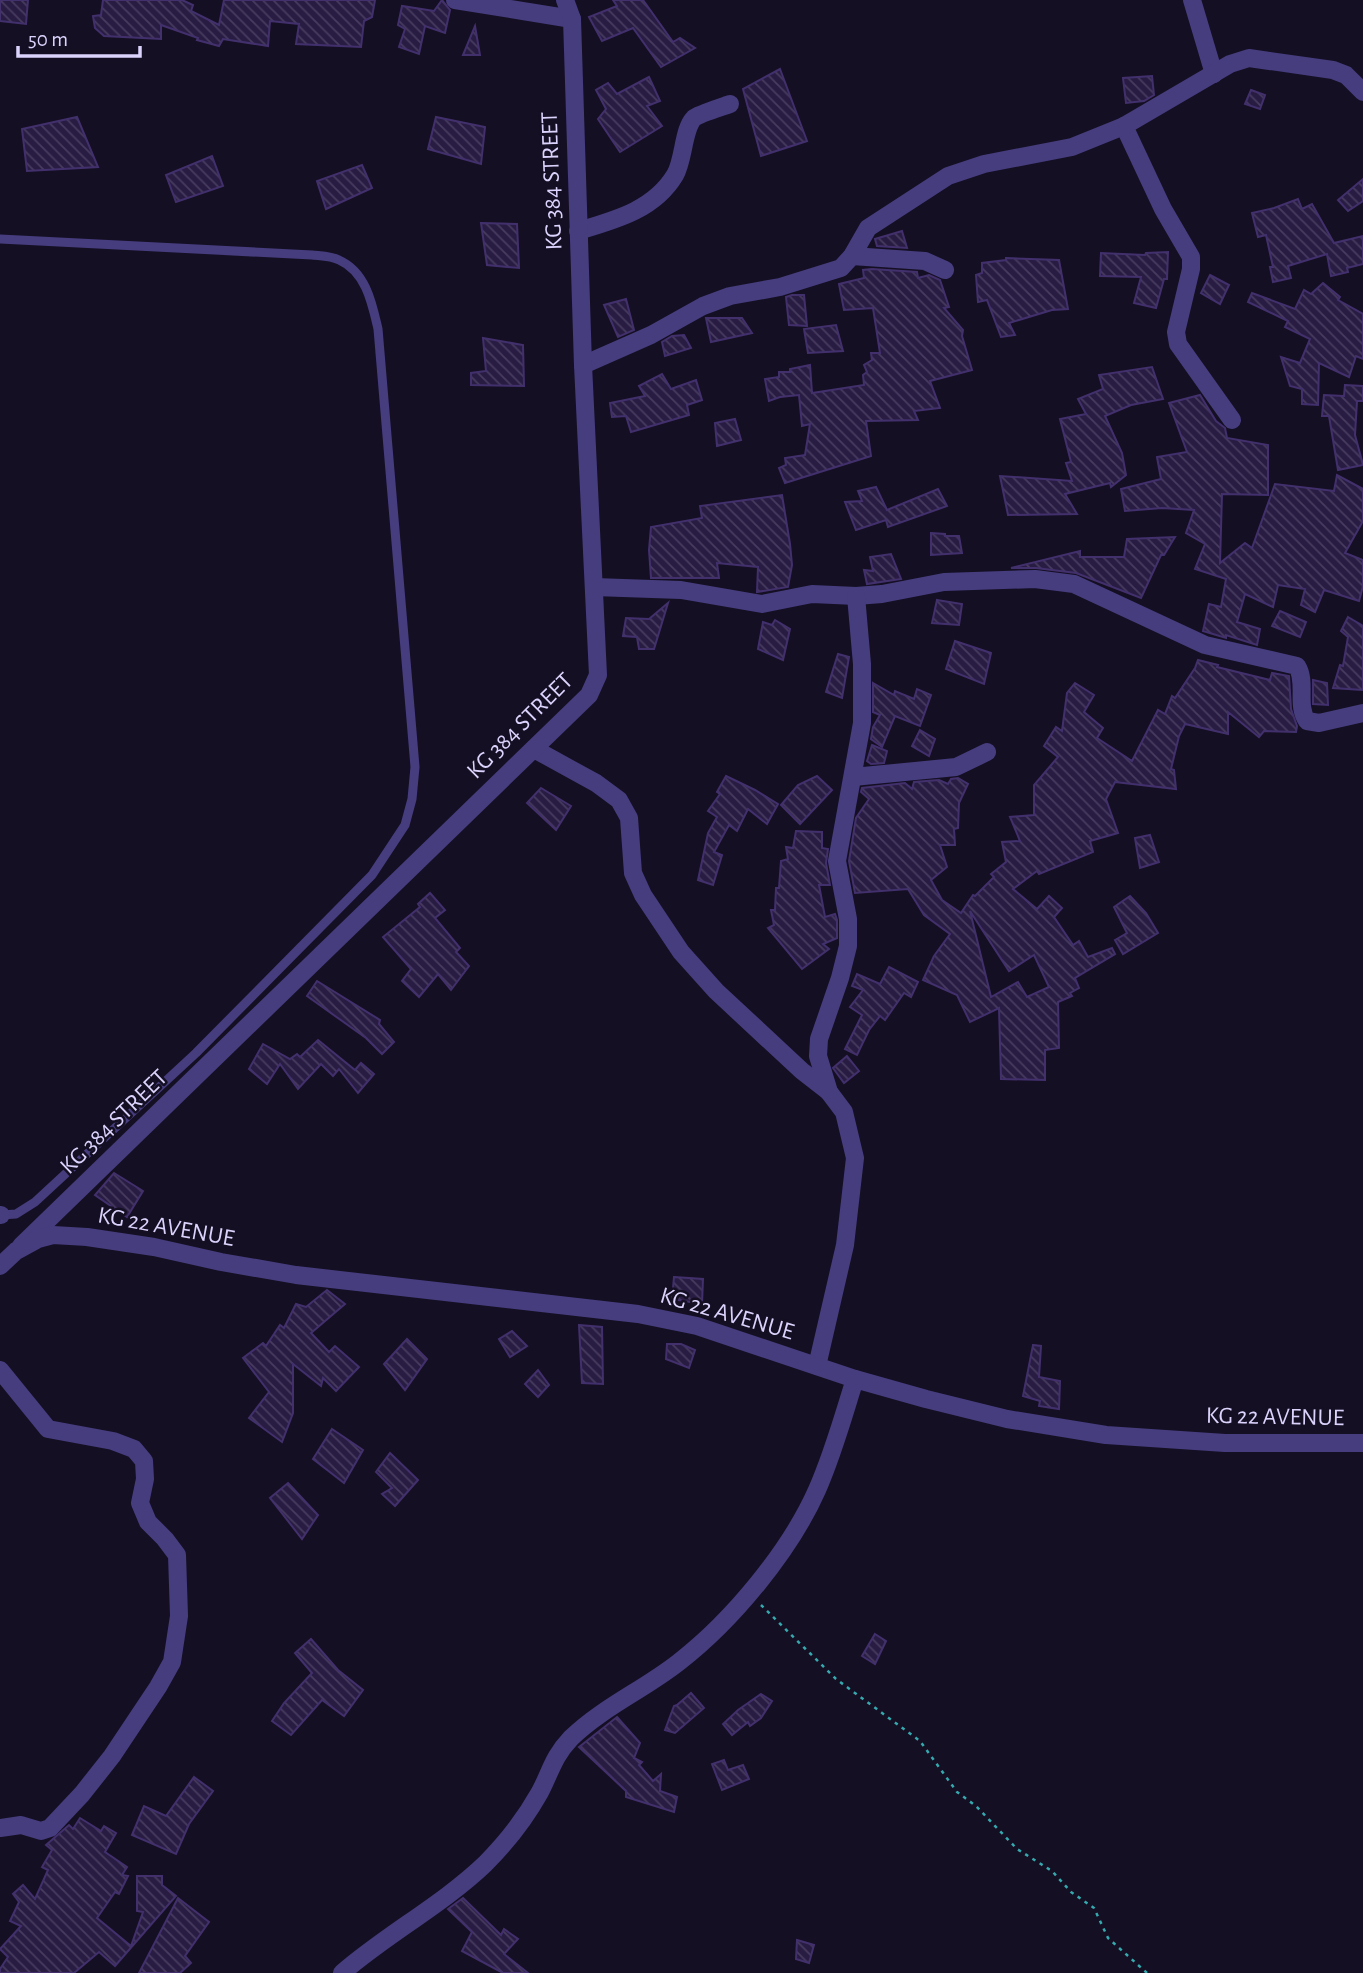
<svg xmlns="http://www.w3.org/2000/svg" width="1363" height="1973" viewBox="0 0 1363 1973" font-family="'Alegreya Sans',sans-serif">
  <defs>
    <pattern id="building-back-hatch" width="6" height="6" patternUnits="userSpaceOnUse" patternTransform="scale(1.75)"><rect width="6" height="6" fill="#281c43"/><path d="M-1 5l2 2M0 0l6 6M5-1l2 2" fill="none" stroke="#473c5f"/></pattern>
  </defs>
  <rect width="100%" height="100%" fill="#150f23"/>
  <g fill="url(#building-back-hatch)" stroke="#42306d" stroke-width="2" fill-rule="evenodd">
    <path d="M0,0H28L26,24L0,21Z"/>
    <path d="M103,0H182L193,5L191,11L219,25L224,0H375L372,17L364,21L361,47L296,44L299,24L270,21L268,46L223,39L219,46L197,40L198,38L161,25V39L104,36L95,28L93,16L101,15Z"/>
    <path d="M442,0L450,10L445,33L425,26L419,54L399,47L405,29L398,25L402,6L434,11Z"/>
    <path d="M613,0H643L673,42L680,38L695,48L661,67L633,28L602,41L589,17L617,6Z"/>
    <path d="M475,26L480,55H463Z"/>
    <path d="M780,69L807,141L761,156L743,89Z"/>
    <path d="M1152,76L1154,95L1144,101L1126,103L1123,78Z"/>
    <path d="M649,77L660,101L647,106L662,126L620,152L598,119L606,109L596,90L608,83L617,94Z"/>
    <path d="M1251,90L1265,95L1260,109L1245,104Z"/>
    <path d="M77,117L98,167L27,171L22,129Z"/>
    <path d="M436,117L485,127L481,164L428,149Z"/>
    <path d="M212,156L223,186L176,202L166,175Z"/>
    <path d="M362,165L372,188L326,209L317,181Z"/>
    <path d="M1363,179V201L1348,211L1338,200Z"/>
    <path d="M1298,199L1302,209L1312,204L1334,243L1363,236V264L1347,268L1348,272L1331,276L1327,254L1288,266L1291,278L1273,282L1270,267H1273L1266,235L1258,237L1252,213L1274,208Z"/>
    <path d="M481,223L517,224L519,268L487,265Z"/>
    <path d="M902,231L907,248L877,246L875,239Z"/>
    <path d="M1168,252L1167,279H1164L1156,308L1134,303L1141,277L1100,276L1101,253L1145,255L1146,253Z"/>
    <path d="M1006,258L1059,260L1068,309L1052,310L1009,323L1015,335L1001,337L987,300L978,302L976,275L982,273V263L1006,260Z"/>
    <path d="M872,269L917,272L918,278L929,275L940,280L949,307L944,308L963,330L962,336L972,370L930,381L940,408L914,411L918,420L866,421L871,456L785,483L779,468L786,465L785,458L805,455L810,424L802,426L799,395L780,397L769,401L765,379L779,377V372H790V369L810,365L812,393L864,385L863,375L867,372L864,365L872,360L871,353H880L873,308L844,310L839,284L864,278L863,270Z"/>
    <path d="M1210,275L1229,285L1220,304L1201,293Z"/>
    <path d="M1323,283L1340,297L1338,300L1363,314V359L1356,356L1349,377L1319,363L1318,405L1302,404V389L1290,386L1281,357L1300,363L1310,339L1285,327L1288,321L1248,302L1252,293L1295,309L1304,290L1311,294Z"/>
    <path d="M792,295H804L807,326L789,325L786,297Z"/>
    <path d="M626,299L634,330L618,337L604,305Z"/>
    <path d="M706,318H742L752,333L711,342Z"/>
    <path d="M836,325L843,351L808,353L804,329Z"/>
    <path d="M684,335L691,348L665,356L662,342L672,336Z"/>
    <path d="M483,338L523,345L524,386L471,385V373L486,371Z"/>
    <path d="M1152,367L1163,399L1131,405L1105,416L1122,453L1126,475L1111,487L1110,483L1065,494L1077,514L1008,515L1000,476L1072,481L1066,463L1071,462L1060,419L1086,414L1078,399L1103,389L1099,375Z"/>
    <path d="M662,374L671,389L696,380L702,400L687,405L689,415L631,432L626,416L612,417L610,403L645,396L639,386Z"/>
    <path d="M1345,385L1363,386V401H1357L1355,435L1363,465L1338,470L1329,416H1322L1324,395L1344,396Z"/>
    <path d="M1200,395L1216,421L1225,428L1227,438L1268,445V495L1222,494L1220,563L1245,543L1252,548L1275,484L1334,491L1337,475L1363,489V521L1345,553L1363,560V586L1359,601L1324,590L1315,612L1301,605L1305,589L1278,585L1273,607L1245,594L1237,622L1260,629L1257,645L1226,635V638L1203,631L1209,604L1221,607L1226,579L1195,569L1205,544L1186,533L1194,510L1162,508L1125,511L1121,489L1161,479L1157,457L1187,452L1169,403Z"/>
    <path d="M735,419L741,440L717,446L715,423Z"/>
    <path d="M876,487L887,510L938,489L947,506L888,527L886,520L856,530L845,502L862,501L858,491Z"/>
    <path d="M782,495L790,544L792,565L788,587L757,592L758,567L717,563L719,578H651L649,550L651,527L702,518L700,506Z"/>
    <path d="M931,533L945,534V536H959L962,553L931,555Z"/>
    <path d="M1175,537L1164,555H1161L1141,598L1076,573L1036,568H1011L1080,551V557H1124L1127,539Z"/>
    <path d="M891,554L901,579L867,584L864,570L873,571L870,557Z"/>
    <path d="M937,600L962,604L959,625L932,623Z"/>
    <path d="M668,603L654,649H639L637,637L623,636L626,618L649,619Z"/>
    <path d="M1280,611L1306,622L1300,637L1272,626Z"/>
    <path d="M1348,617L1363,626V690L1333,688L1340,665L1343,666L1348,637L1341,631Z"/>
    <path d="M775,620L790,629L783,660L758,649L763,622L772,625Z"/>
    <path d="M955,641L991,653L984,684L946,669Z"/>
    <path d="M838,654L849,657L842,698L826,692Z"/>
    <path d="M1198,660L1218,665L1217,667L1270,680L1272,673L1289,676L1291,709L1297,726L1296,732L1264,731L1259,737L1228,712V734L1185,724L1179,736L1171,769L1174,770L1176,789L1115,782L1106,799L1118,833L1090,841L1093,852L1039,874L1037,871L1013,889L1037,909L1049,896L1062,908L1054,917L1073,945L1079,941L1088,957L1112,948L1115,954L1075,978L1079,988L1070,993L1072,996L1058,1002L1059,1048L1045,1050V1080L1001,1079L999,1008L970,1022L957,995L923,980L934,956L950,934L924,915L908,889L855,893L849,861L856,818L869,799L861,792L862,788L905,783L912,789L914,782L939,780L948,784L951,779L958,778L968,784L959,803L958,828L954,829L955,845H940L947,867L931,880L942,900L961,913L973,895L975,896L994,877L991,874L1006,862L1002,842L1020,841L1010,817L1034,815V785L1058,757L1044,746L1056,727L1062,731L1067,693L1075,683L1094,695L1084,712L1103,728L1097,738L1132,761L1158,710L1165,714L1172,696L1175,698L1195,668ZM970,911L1009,971L1034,955L1049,987L1027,997L1018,982L991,997Z"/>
    <path d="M1313,680L1327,683L1328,705L1313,704Z"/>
    <path d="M873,683L894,695L895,691L914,699L917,689L931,695L920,726L895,716L882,747L871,739L873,727L880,715L873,712Z"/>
    <path d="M920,730L935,739L929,756L912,746Z"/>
    <path d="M872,745L887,751L884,763L871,764L867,761Z"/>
    <path d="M726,776L755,790L778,804L767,824L748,809L737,831L729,825L714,852L722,855L713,885L698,880L708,833L717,817L708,811L720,794L717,792Z"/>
    <path d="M817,776L832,790L800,824L781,805L798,785Z"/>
    <path d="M541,788L571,806L556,830L527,803Z"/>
    <path d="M796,831L822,832V848L828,849L826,863L830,885H819L825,917L835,914L837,920V938L823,944L829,949L802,969L768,928L774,925L771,910H775L776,888H779L781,861L788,859L786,847L793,848Z"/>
    <path d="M1150,835L1159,862L1140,868L1135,838Z"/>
    <path d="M430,893L445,910L435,918L460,948L456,952L469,966L451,990L438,974L419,997L402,981L411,969L383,937L420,907L418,904Z"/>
    <path d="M1130,896L1146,913L1158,933L1123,954L1115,940L1127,933L1114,907Z"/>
    <path d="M889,967L918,982L911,997L904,993L885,1020L880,1016L869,1030L857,1055L845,1049L862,1015L850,1007L863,990L852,986L857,974L880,984Z"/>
    <path d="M317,981L380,1020L379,1024L394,1042L382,1054L366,1038L307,996Z"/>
    <path d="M318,1040L355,1070L361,1063L374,1074L358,1093L339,1069L333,1076L321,1064L298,1089L280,1064L267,1084L249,1069L263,1044L290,1059L297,1054L300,1057Z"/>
    <path d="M847,1056L859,1071L844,1083L833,1068Z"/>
    <path d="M114,1173L143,1191L127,1217L95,1195Z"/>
    <path d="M674,1277L703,1279L702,1304L672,1299Z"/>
    <path d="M327,1290L345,1304L311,1333L329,1352L335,1346L359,1367L336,1391L323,1378L321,1386L293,1364V1413L282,1442L249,1418L269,1392L243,1358L263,1343L266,1346L280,1325L284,1328L296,1304L306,1307Z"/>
    <path d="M579,1325L602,1327L603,1384L582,1383Z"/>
    <path d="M512,1331L527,1346L510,1357L499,1339Z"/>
    <path d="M407,1339L427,1359L405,1390L384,1364Z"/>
    <path d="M667,1344H681L695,1350L689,1368L666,1359Z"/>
    <path d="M1033,1345L1041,1346L1039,1377L1060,1381L1059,1409L1039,1406L1040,1401L1023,1396Z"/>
    <path d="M538,1370L549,1385L538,1397L525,1384Z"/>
    <path d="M332,1429L363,1450L344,1483L313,1459Z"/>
    <path d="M390,1453L418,1480L395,1506L382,1494L392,1488L376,1472Z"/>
    <path d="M288,1483L318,1515L302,1539L270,1498Z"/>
    <path d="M875,1634L886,1641L875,1664L862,1656Z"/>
    <path d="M311,1639L338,1670L363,1690L344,1716L322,1700L291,1735L272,1721L284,1703L312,1673L295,1653Z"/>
    <path d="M691,1693L704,1708L675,1733L665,1730L674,1706L677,1705Z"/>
    <path d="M761,1694L772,1701L761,1718L750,1726L748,1722L732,1735L723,1724L738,1710Z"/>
    <path d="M617,1717L640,1743L634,1758L642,1762L639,1765L653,1781L661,1774L660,1791L677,1797L674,1812L626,1797V1791L579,1747Z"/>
    <path d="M724,1760L728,1770L743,1765L749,1779L722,1790L712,1764Z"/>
    <path d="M194,1777L213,1791L189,1824L176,1854L132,1835L144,1806L166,1816Z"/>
    <path d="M80,1818L101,1831L104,1826L116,1833L105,1852L127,1867L122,1875L128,1876L119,1894L115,1892L97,1918L131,1946L143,1912L137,1911V1876H162V1885L176,1896L115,1966L99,1952L74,1973H0V1969L8,1957L0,1949L21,1926L10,1921L19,1902L13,1894L23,1885L35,1899L48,1870L42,1867L52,1850L46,1845L69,1825L73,1829Z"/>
    <path d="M178,1898L209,1922L185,1956L191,1963L180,1973H139Z"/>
    <path d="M463,1898L501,1935L504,1929L518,1939L504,1954L528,1973H503L462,1951L472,1932L448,1909Z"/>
    <path d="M797,1940L814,1945L809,1963L796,1959Z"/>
  </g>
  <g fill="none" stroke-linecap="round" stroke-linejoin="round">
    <path stroke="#36a9af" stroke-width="2.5" stroke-dasharray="3.5 5" stroke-linecap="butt" d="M761,1605L836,1679L920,1741L957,1792L976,1806L1017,1849L1052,1871L1071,1892L1094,1908L1108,1938L1147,1973"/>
    <path stroke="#463d7f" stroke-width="9" d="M0,239L312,255C320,256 331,256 339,260C366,272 372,303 378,329L415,767L412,799L405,825L372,875L196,1053L35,1202L16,1214L1,1215"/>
    <g stroke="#463d7f" stroke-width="18">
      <path d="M455,0L572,19"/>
      <path d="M1192,0L1214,74"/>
      <path d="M1124,126L1163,209L1191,257V269L1176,332L1178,344L1232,420"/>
      <path d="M578,231C615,220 654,210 675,175C684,160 683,129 694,118C699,114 722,107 730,104"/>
      <path d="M852,256L925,261L945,270"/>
      <path d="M583,365L651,335L703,306L730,296L780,287L841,268L852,256L868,228L948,176L984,164L1072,147L1124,126L1230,64L1249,58L1333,70L1346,75L1363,92"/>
      <path d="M594,587L681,590L762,604L812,594L856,596L882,594L944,582L1035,579L1074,584L1205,645L1297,666C1307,682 1296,705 1307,721L1319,723L1363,713"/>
      <path d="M534,749L596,783L619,800L629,818L633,873L643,895L681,952L716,991L802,1071L829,1092"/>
      <path d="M853,777L956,767L987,752"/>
      <path d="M0,1215H1"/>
      <path d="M21,1246L589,695L598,675L583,365L572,19L565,0"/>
      <path d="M817,1366L845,1245L855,1158L844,1112L829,1092L818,1056L819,1039L840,978L848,946V919L837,861L862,723V664L856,596"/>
      <path d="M0,1370L48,1429L113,1441L134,1449L144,1461L145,1479L140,1503L148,1522L165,1539L177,1555L179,1616L172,1662L158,1687L112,1756L82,1794L50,1828L41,1831L21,1825L0,1828"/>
      <path d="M342,1973C387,1934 442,1905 485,1864C505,1844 526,1817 540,1792C551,1771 553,1757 571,1738C603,1707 645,1689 679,1662C732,1621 790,1551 817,1490C833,1454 843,1417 855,1379"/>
    </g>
    <path stroke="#463d7f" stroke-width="18" d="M0,1266L16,1251L38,1239L53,1235L87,1237L154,1247L221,1262L296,1275L638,1314L697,1326L855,1379L926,1399L1007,1419L1106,1435L1225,1443H1363"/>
  </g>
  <g text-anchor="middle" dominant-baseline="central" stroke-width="5" stroke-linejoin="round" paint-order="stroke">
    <g font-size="24" fill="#dcd3fd" stroke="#150f23">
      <text transform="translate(552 181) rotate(-92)">KG 384 STREET</text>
      <text transform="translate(520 726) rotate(-45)">KG 384 STREET</text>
      <text transform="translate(114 1122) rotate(-44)">KG 384 STREET</text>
      <text transform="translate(166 1227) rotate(10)">KG 22 AVENUE</text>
      <text transform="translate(727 1314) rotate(16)">KG 22 AVENUE</text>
      <text transform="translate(1275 1417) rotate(1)">KG 22 AVENUE</text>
    </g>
  </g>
  <path d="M18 46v10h122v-10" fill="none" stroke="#dcd3fd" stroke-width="3.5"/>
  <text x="28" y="46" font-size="21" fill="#dcd3fd" stroke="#150f23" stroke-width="5" paint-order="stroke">50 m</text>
</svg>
